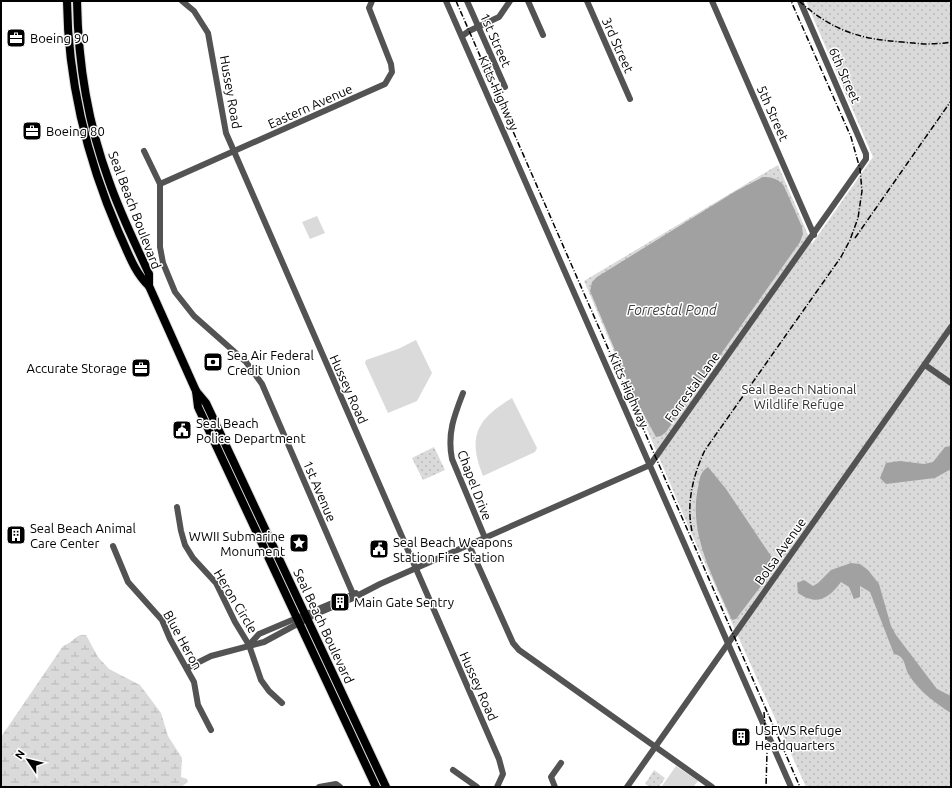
<svg xmlns="http://www.w3.org/2000/svg" width="952" height="788" viewBox="0 0 952 788" font-family="Ubuntu,sans-serif">
  <defs>
    <pattern id="wetland-marsh" width="20" height="14" patternUnits="userSpaceOnUse"><rect width="20" height="14" fill="#dadada"/><path d="M1 5h8M5 5V1M11 12h8M15 12V8" fill="none" stroke="#b9b9b9"/></pattern>
    <pattern id="park-dots" width="8" height="8" patternUnits="userSpaceOnUse"><rect width="8" height="8" fill="#dadada"/><path d="M2 2h.1M6 6h.1" fill="none" stroke="#b9b9b9" stroke-width="1.8" stroke-linecap="round"/></pattern>
  </defs>
  <rect width="100%" height="100%" fill="#fff"/>
  <g fill="#dadada">
    <path d="M317,216L325,233L310,239L302,222Z"/>
    <path d="M416,340L432,373L417,401L388,413L365,363L366,360L398,349Z"/>
    <path d="M512,398L537,448L535,452L483,476C467,436 477,419 512,398Z"/>
    <path d="M676,766L698,781L693,787L662,786Z"/>
  </g>
  <path fill="url(#wetland-marsh)" d="M80,635H86L98,657L109,669L140,685L161,713L168,736L182,758L181,777L187,779L188,782L181,787H1V737L63,646C70,644 74,638 80,635Z"/>
  <g fill="url(#park-dots)">
    <path d="M806,1H951V787H806L689,528L584,281L778,165L812,244L873,157Z"/>
    <path d="M434,447L445,470L423,480L412,458Z"/>
    <path d="M654,770L665,778L659,787H650L645,784Z"/>
  </g>
  <g fill="#a1a1a1">
    <path d="M763,177C772,177 779,179 784,186L802,227L803,234L800,242L666,432L661,436L656,437L636,400L590,291L592,282L597,277L736,191Z"/>
    <path d="M951,446V469L935,478L886,484L880,478L886,463L900,461L924,464L933,462L945,447Z"/>
    <path d="M708,467L726,489L777,565L736,619L732,620C714,579 688,534 698,488C700,479 699,473 708,467Z"/>
    <path d="M851,563L860,564L868,570L879,584L891,626L896,635L937,689L951,696V713C935,703 919,691 909,675C904,667 906,656 894,654L870,592L860,586V597L854,599L849,587L841,582C828,599 817,606 798,593L797,583L804,580L813,586L818,583L831,570Z"/>
  </g>
  <g fill="none" stroke-linecap="round" stroke-linejoin="round">
    <g stroke="#dbdbdb" stroke-width="10">
      <g id="major">
        <path d="M67,1C68,82 87,159 119,233C128,252 134,272 149,286L196,391L206,403L386,787"/>
        <path d="M77,1C78,62 88,124 109,181C120,213 135,243 149,274V286"/>
        <path d="M196,391L198,407L376,787"/>
      </g>
    </g>
    <g stroke="#535353" stroke-width="6">
      <path d="M182,1L194,11L208,33L226,133L499,759L503,774L497,787"/>
      <path d="M446,1L791,787"/>
      <path d="M467,1L505,87"/>
      <path d="M528,1L543,35"/>
      <path d="M587,1L630,99"/>
      <path d="M712,1L814,235"/>
      <path d="M462,36L469,31L499,17L510,1"/>
      <path d="M144,151L160,184V247L163,263L175,292L194,316L246,362L262,384L353,594"/>
      <path d="M160,184L385,84L392,72L391,64L369,8L372,1"/>
      <path d="M925,365L951,383"/>
      <path d="M463,393C454,416 447,434 452,459L485,538"/>
      <path d="M177,507L181,531L185,545L193,558L216,583L235,622L249,645L261,680L269,691L282,703"/>
      <path d="M469,545L513,643L519,650L712,787"/>
      <path d="M113,546L128,582L162,620L170,639L194,682L198,705L211,730"/>
      <path d="M249,645L259,634L356,593"/>
      <path d="M187,668L211,656L264,642L314,615L351,599L380,584L650,465L866,159V154L800,1"/>
      <path d="M453,770L477,787"/>
      <path d="M319,787L336,784L340,787"/>
      <path d="M555,787L551,777L561,763"/>
      <path d="M627,787L951,327"/>
    </g>
    <use href="#major" stroke="#000" stroke-width="8"/>
    <g stroke="#000" stroke-width="1.5" stroke-dasharray="6 2 1 2" stroke-linecap="butt">
      <path d="M456,1L800,787"/>
      <path d="M799,1C832,30 858,39 902,42C919,44 934,45 951,42"/>
      <path d="M855,238L951,101"/>
      <path d="M692,531C686,504 693,475 705,450L841,257L850,240L858,218L862,191L860,169L851,137L791,1"/>
      <path d="M764,712L767,752L766,787"/>
    </g>
  </g>
  <defs>
    <g id="office-square" transform="scale(1)"><rect x="-9" y="-9" width="18" height="18" rx="4" fill="#000" stroke="#fff"/><path d="M-6-3h4V-5.5h4V-3h4V5H-6ZM-1-4.5V-3h2v-1.5ZM-6 0V1H6V0Z" fill="#fff"/></g>
    <g id="bank-square" transform="scale(1)"><rect x="-9" y="-9" width="18" height="18" rx="4" fill="#000" stroke="#fff"/><path d="M-6-4H6V4H-6ZM0-2.3a2.3 2.3 0 1 0 0 4.6a2.3 2.3 0 1 0 0-4.6Z" fill="#fff"/></g>
    <g id="civic-square" transform="scale(1)"><rect x="-9" y="-9" width="18" height="18" rx="4" fill="#000" stroke="#fff"/><path d="M-.6-6.5H3V-4.5H.6V-3L4-1V1h2V6H-6V1h2V-1L-.6-3ZM-1.2 2.5V6h2.4V2.5Z" fill="#fff"/></g>
    <g id="building-square" transform="scale(1)"><rect x="-9" y="-9" width="18" height="18" rx="4" fill="#000" stroke="#fff"/><path d="M-4-6H4V6H1V3H-1V6H-4ZM-2.5-4.3h1.7v1.8h-1.7ZM.8-4.3h1.7v1.8H.8ZM-2.5-1h1.7V.8h-1.7ZM.8-1h1.7V.8H.8Z" fill="#fff"/></g>
    <g id="sight-square" transform="scale(1)"><rect x="-9" y="-9" width="18" height="18" rx="4" fill="#000" stroke="#fff"/><path d="M0-6L1.8-2.2L6-1.7L2.9 1.2L3.7 5.4L0 3.3L-3.7 5.4L-2.9 1.2L-6-1.7L-1.8-2.2Z" fill="#fff"/></g>
  </defs>
  <g fill-rule="evenodd">
    <use href="#office-square" x="16" y="38"/>
    <use href="#office-square" x="32" y="131"/>
    <use href="#bank-square" x="213" y="362"/>
    <use href="#office-square" x="141" y="368"/>
    <use href="#civic-square" x="182" y="430"/>
    <use href="#building-square" x="16" y="535"/>
    <use href="#sight-square" x="299" y="543"/>
    <use href="#civic-square" x="379" y="549"/>
    <use href="#building-square" x="340" y="602"/>
    <use href="#building-square" x="741" y="737"/>
  </g>
  <g text-anchor="middle" dominant-baseline="central" stroke-width="3" stroke-linejoin="round" paint-order="stroke">
    <g font-size="13" fill="#000" stroke="#fff" text-anchor="start">
      <text x="30" y="38">Boeing 90</text>
      <text x="46" y="131">Boeing 80</text>
      <text x="227" y="355">Sea Air Federal<tspan x="227" dy="15">Credit Union</tspan></text>
      <text x="127" y="368" text-anchor="end">Accurate Storage</text>
      <text x="196" y="423">Seal Beach<tspan x="196" dy="15">Police Department</tspan></text>
      <text x="30" y="528">Seal Beach Animal<tspan x="30" dy="15">Care Center</tspan></text>
      <text x="285" y="536" text-anchor="end">WWII Submarine<tspan x="285" dy="15">Monument</tspan></text>
      <text x="393" y="542">Seal Beach Weapons<tspan x="393" dy="15">Station Fire Station</tspan></text>
      <text x="354" y="602">Main Gate Sentry</text>
      <text x="755" y="730">USFWS Refuge<tspan x="755" dy="15">Headquarters</tspan></text>
    </g>
    <g font-size="13" fill="#000" stroke="#fff">
      <text transform="translate(496 40) rotate(66)">1st Street</text>
      <text transform="translate(618 45) rotate(66)">3rd Street</text>
      <text transform="translate(845 75) rotate(66)">6th Street</text>
      <text transform="translate(231 92) rotate(80)">Hussey Road</text>
      <text transform="translate(499 93) rotate(66)">Kitts Highway</text>
      <text transform="translate(310 106) rotate(-24)">Eastern Avenue</text>
      <text transform="translate(773 113) rotate(66)">5th Street</text>
      <text transform="translate(135 210) rotate(69)">Seal Beach Boulevard</text>
      <text transform="translate(692 387) rotate(-54)">Forrestal Lane</text>
      <text transform="translate(349 389) rotate(66)">Hussey Road</text>
      <text transform="translate(629 390) rotate(66)">Kitts Highway</text>
      <text transform="translate(475 485) rotate(69)">Chapel Drive</text>
      <text transform="translate(320 491) rotate(67)">1st Avenue</text>
      <text transform="translate(780 551) rotate(-55)">Bolsa Avenue</text>
      <text transform="translate(236 601) rotate(59)">Heron Circle</text>
      <text transform="translate(324 626) rotate(65)">Seal Beach Boulevard</text>
      <text transform="translate(183 640) rotate(61)">Blue Heron</text>
      <text transform="translate(479 686) rotate(66)">Hussey Road</text>
    </g>
    <g font-size="13" fill="#313131" stroke="#fff">
      <text x="799" y="389">Seal Beach National<tspan x="799" dy="15">Wildlife Refuge</tspan></text>
    </g>
    <g font-size="14" font-style="italic" fill="#424242" stroke="#fff">
      <text x="672" y="310">Forrestal Pond</text>
    </g>
  </g>
  <rect width="952" height="788" fill="none" stroke="#000000" stroke-width="4"/>
  <g transform="translate(28 760) rotate(305)" stroke="#ffffff" stroke-width="3" paint-order="stroke">
  <path d="M0-3L7 15L0 10L-7 15Z" fill="#000000"/>
  <text y="-6" font-size="11" font-weight="bold" text-anchor="middle" fill="#000000">N</text>
  </g>
</svg>
